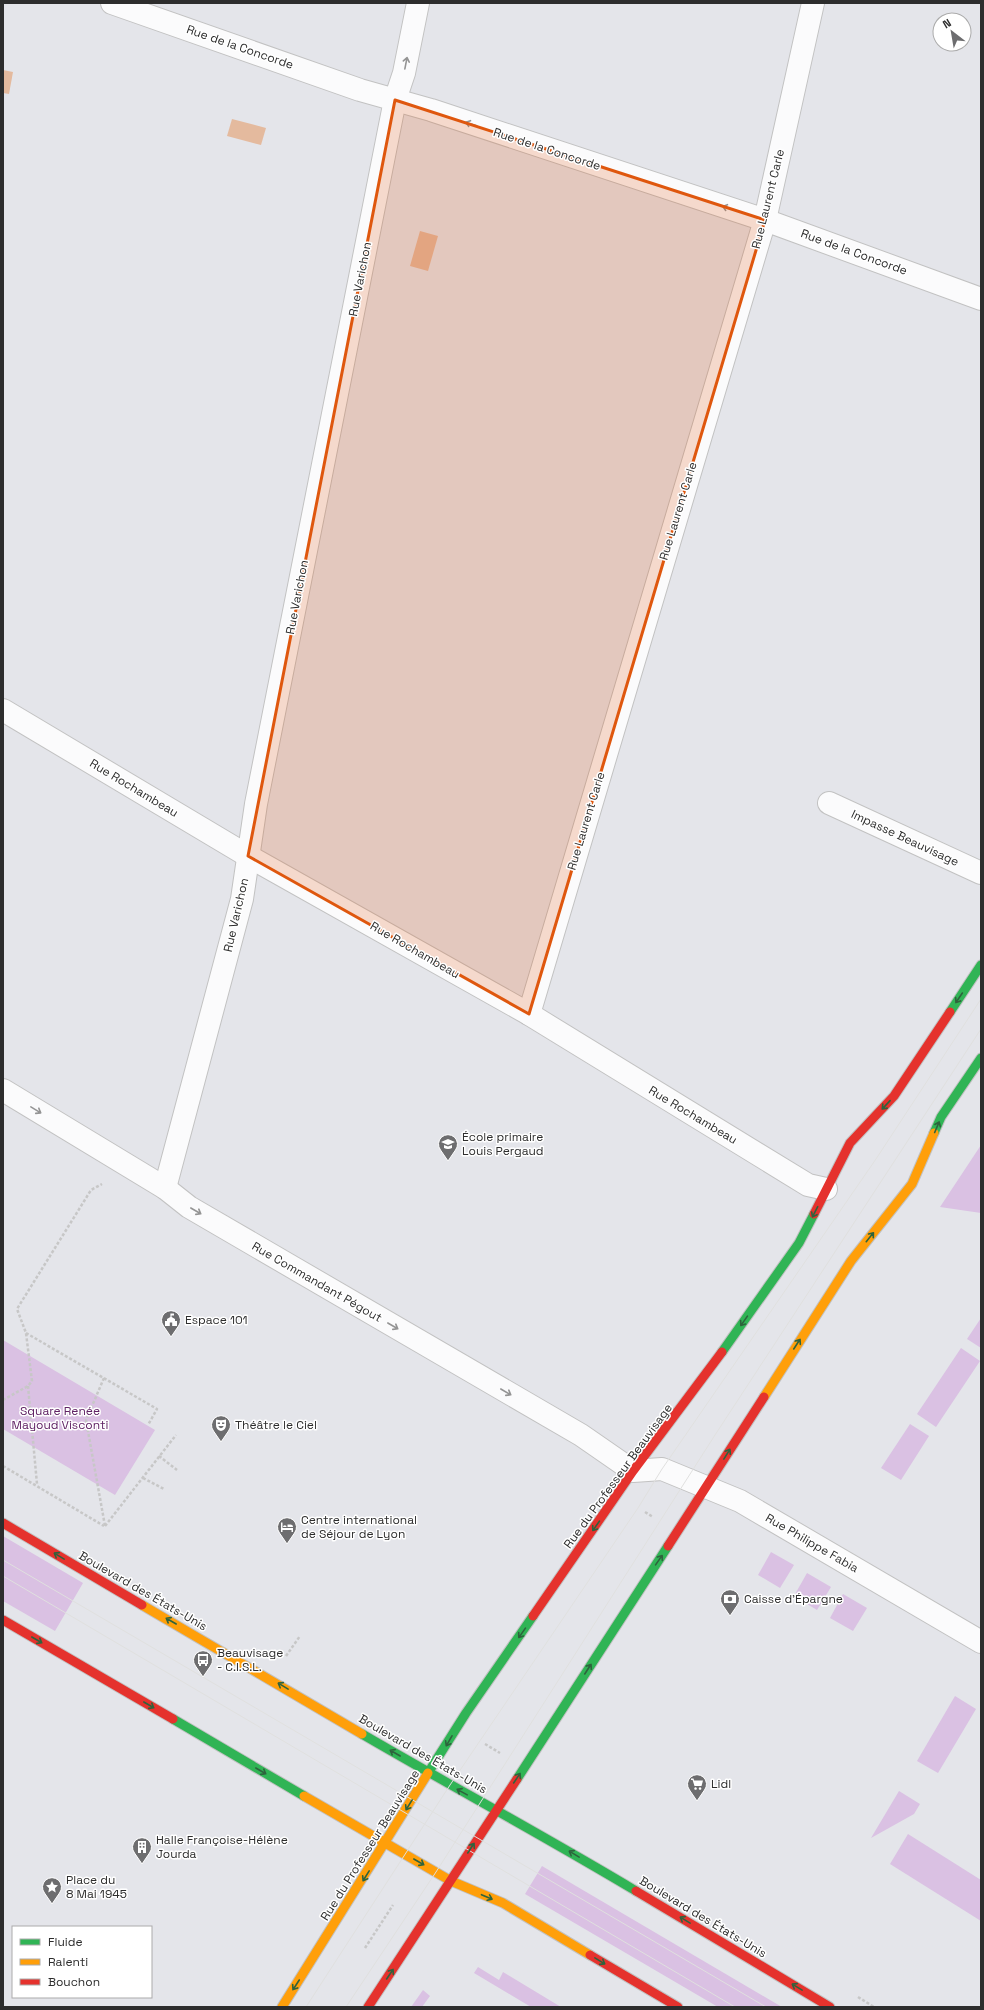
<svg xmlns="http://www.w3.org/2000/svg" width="984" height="2010" viewBox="0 0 984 2010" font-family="'Space Grotesk',sans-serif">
  <rect width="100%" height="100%" fill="#e4e5ea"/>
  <g fill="#dac1e3">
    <path d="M981,1145V1213L940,1207Z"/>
    <path d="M981,1318V1348L967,1339Z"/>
    <path d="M3,1340L155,1430L115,1495L3,1429Z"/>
    <path d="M961,1348L980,1361L936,1427L917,1414Z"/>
    <path d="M910,1424L929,1436L901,1480L881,1468Z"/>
    <path d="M3,1536L83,1583L55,1631L3,1601Z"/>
    <path d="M771,1552L794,1565L780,1588L758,1575Z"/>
    <path d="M807,1573L831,1587L817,1610L794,1596Z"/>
    <path d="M843,1594L867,1608L853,1631L830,1618Z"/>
    <path d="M955,1696L976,1709L938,1773L917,1761Z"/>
    <path d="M899,1791L920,1804L914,1814L871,1838Z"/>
    <path d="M908,1834L981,1880V1921L890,1864Z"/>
    <path d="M542,1866L782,2007H718L525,1894Z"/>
    <path d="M478,1967L499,1980L503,1972L561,2007H531L474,1973Z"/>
    <path d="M423,1990L430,1996L422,2007H411Z"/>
  </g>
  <g fill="#e4ba9e">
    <path d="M3,70L13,72L9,94L3,93Z"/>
    <path d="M232,119L266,128L261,145L227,136Z"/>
    <path d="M420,231L438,236L428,271L410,266Z"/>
  </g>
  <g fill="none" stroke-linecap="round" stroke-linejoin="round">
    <g stroke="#c2c2c2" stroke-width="24">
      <g id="street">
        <path d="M112,3L360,90L431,110L765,220L981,299"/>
        <path d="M3,710L248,856L529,1014L808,1185L826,1189"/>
        <path d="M829,803L981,873"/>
        <path d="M529,1014L765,220L813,3"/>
        <path d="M3,1090L165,1188L189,1207L581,1435L633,1471L662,1469L740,1501L981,1642"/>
        <path d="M165,1188L242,899L256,804L395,100L404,73L418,3"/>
      </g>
    </g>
    <g stroke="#c2c2c2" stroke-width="11">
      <g id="fast">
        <path d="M950,1012L981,965"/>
        <path d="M934,1133L941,1117L981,1058"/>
        <path d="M722,1352L799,1243L814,1214"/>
        <path d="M173,1719L304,1796"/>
        <path d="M362,1734C453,1787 546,1837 636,1891"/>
        <path d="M428,1773L466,1713L533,1616"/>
        <path d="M517,1779L668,1546"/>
      </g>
    </g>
    <g stroke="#c2c2c2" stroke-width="11">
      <g id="slow">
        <path d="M764,1397L851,1261L912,1184L934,1133"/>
        <path d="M142,1605L362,1734"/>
        <path d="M304,1796L451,1881L503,1903L590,1955"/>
        <path d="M282,2007L428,1773"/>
      </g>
    </g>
    <g stroke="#c2c2c2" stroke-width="11">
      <g id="jam">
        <path d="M814,1214L850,1143L894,1096L950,1012"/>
        <path d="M3,1523L142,1605"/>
        <path d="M668,1546L764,1397"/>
        <path d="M533,1616L633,1471L722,1352"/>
        <path d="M3,1620L173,1719"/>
        <path d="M636,1891L830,2007"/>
        <path d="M590,1955L678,2007"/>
        <path d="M368,2007L517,1779"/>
      </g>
    </g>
    <g stroke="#c7c7c7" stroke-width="2.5" stroke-dasharray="3 2" stroke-linecap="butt">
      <path d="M26,1333L157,1409L148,1425"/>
      <path d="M104,1378L86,1420L105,1526"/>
      <path d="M28,1386L37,1484"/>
      <path d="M3,1400L28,1386L32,1381L26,1333L17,1309L91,1190L102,1184"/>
      <path d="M159,1456L177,1470"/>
      <path d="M3,1466L104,1526"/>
      <path d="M143,1478L164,1489"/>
      <path d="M645,1512L653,1517"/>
      <path d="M105,1526L176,1435"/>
      <path d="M286,1656L300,1636"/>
      <path d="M485,1744L500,1753"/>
      <path d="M365,1948L393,1905"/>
      <path d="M858,1997L874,2007"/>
    </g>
    <use href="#street" stroke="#fbfbfc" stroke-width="22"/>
    <use href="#fast" stroke="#30b455" stroke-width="9"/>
    <use href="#slow" stroke="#ff9f0a" stroke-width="9"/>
    <use href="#jam" stroke="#e5322d" stroke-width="9"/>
    <g stroke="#e0e0df" stroke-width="1">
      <path d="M3,1560L766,2007"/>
      <path d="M3,1576L735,2007"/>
      <path d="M306,2007L450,1785L638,1508L662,1469L876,1159L981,999"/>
      <path d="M346,2007L436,1872L715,1435L981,1029"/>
    </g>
  </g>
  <defs><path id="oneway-shaft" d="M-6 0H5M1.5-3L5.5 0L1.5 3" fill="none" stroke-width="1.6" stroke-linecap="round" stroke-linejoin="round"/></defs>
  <g stroke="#949494">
    <use href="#oneway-shaft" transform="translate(406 63) rotate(-79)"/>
    <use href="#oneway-shaft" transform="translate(471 124) rotate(-162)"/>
    <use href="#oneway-shaft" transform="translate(728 208) rotate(-163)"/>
    <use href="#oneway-shaft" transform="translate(36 1110) rotate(31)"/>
    <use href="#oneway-shaft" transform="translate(196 1211) rotate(30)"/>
    <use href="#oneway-shaft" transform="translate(393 1326) rotate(30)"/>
    <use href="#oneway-shaft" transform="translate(506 1392) rotate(30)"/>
  </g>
  <g stroke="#2e633d">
    <use href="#oneway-shaft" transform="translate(959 998) rotate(124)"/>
    <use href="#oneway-shaft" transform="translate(886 1105) rotate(133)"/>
    <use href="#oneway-shaft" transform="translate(937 1127) rotate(-67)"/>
    <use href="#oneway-shaft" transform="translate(815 1212) rotate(117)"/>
    <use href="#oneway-shaft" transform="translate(870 1237) rotate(-51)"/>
    <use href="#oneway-shaft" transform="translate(744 1321) rotate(125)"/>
    <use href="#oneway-shaft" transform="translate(797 1344) rotate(-57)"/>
    <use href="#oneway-shaft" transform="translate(727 1454) rotate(-58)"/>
    <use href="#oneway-shaft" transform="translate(596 1526) rotate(125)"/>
    <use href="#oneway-shaft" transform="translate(59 1556) rotate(-149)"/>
    <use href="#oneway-shaft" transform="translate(659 1560) rotate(-55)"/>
    <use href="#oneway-shaft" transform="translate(171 1621) rotate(-150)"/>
    <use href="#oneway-shaft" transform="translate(522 1633) rotate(125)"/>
    <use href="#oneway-shaft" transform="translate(37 1640) rotate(30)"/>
    <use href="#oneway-shaft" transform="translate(588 1669) rotate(-57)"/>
    <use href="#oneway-shaft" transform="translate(283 1686) rotate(-149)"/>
    <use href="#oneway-shaft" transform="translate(149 1705) rotate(30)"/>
    <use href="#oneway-shaft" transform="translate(449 1741) rotate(120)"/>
    <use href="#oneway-shaft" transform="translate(395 1753) rotate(-150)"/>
    <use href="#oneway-shaft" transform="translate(261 1771) rotate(30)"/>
    <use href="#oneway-shaft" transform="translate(517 1778) rotate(-56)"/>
    <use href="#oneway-shaft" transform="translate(462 1792) rotate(-151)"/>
    <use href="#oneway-shaft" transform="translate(409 1805) rotate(122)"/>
    <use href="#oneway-shaft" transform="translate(471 1848) rotate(-57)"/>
    <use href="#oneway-shaft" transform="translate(574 1854) rotate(-149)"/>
    <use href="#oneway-shaft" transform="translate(419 1862) rotate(30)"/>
    <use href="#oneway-shaft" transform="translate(366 1876) rotate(122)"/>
    <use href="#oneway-shaft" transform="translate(487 1897) rotate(23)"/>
    <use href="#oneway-shaft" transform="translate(685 1920) rotate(-149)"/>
    <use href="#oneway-shaft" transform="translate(600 1961) rotate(31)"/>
    <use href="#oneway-shaft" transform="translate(390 1974) rotate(-56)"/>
    <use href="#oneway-shaft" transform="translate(296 1985) rotate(123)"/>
    <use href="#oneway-shaft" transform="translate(797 1987) rotate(-149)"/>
  </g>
  <path fill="#df570e" fill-opacity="0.2" stroke="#df570e" stroke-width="3" stroke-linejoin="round" d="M395,100L765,220L529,1014L248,856Z"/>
  <defs>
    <g id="school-pin" transform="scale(1)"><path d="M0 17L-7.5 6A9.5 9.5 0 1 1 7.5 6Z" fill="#6d6d6f" stroke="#fff"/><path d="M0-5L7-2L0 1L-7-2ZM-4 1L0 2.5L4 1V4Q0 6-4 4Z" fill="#fff"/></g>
    <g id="civic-pin" transform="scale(1)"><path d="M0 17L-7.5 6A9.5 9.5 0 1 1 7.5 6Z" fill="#6d6d6f" stroke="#fff"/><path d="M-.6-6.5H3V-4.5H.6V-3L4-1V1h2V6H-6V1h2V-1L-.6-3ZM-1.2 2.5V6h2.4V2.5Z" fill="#fff"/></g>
    <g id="theatre-pin" transform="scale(1)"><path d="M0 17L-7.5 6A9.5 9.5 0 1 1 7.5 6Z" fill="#6d6d6f" stroke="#fff"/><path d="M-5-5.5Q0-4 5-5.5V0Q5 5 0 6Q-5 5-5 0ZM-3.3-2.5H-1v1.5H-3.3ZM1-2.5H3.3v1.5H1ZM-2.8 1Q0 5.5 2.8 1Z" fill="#fff"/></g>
    <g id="hotel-pin" transform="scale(1)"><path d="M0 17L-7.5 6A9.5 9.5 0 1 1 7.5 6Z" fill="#6d6d6f" stroke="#fff"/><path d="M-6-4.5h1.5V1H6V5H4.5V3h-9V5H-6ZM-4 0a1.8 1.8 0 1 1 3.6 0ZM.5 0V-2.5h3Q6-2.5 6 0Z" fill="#fff"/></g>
    <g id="bank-pin" transform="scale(1)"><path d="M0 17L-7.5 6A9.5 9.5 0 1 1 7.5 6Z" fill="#6d6d6f" stroke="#fff"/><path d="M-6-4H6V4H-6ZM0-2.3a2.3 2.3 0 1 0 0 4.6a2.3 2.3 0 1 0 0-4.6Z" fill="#fff"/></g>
    <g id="bus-pin" transform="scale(1)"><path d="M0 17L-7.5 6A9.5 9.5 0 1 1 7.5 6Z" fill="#6d6d6f" stroke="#fff"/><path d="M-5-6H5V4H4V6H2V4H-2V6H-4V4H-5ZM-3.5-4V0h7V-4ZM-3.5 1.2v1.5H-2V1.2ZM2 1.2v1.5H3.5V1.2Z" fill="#fff"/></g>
    <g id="supermarket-pin" transform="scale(1)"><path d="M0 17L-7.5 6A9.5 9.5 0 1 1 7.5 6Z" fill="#6d6d6f" stroke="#fff"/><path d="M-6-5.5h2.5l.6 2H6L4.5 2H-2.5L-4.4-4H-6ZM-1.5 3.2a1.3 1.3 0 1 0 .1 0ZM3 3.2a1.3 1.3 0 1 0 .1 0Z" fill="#fff"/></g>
    <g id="building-pin" transform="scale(1)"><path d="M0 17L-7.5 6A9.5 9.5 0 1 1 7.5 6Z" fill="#6d6d6f" stroke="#fff"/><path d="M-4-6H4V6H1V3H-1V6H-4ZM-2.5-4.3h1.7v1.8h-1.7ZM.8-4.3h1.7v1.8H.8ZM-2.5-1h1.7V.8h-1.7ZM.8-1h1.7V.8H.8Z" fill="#fff"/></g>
    <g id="sight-pin" transform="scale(1)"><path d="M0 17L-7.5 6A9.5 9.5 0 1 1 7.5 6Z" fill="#6d6d6f" stroke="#fff"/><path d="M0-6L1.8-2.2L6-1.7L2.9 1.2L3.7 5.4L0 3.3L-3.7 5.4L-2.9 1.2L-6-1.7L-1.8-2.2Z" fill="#fff"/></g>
  </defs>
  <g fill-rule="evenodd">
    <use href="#school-pin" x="448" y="1144"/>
    <use href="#civic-pin" x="171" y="1320"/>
    <use href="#theatre-pin" x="221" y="1425"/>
    <use href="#hotel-pin" x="287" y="1527"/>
    <use href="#bank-pin" x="730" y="1599"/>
    <use href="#bus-pin" x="203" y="1660"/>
    <use href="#supermarket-pin" x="697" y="1784"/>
    <use href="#building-pin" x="142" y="1847"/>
    <use href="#sight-pin" x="52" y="1887"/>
  </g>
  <g text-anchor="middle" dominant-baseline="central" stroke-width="3" stroke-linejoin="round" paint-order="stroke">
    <g font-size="12" fill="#2d2d2d" stroke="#fff">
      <text transform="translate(240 47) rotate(19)">Rue de la Concorde</text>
      <text transform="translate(547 149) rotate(18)">Rue de la Concorde</text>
      <text transform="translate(768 199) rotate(-76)">Rue Laurent Carle</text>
      <text transform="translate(854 252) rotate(20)">Rue de la Concorde</text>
      <text transform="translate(360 279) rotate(-79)">Rue Varichon</text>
      <text transform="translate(678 511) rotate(-73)">Rue Laurent Carle</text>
      <text transform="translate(297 597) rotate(-79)">Rue Varichon</text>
      <text transform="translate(134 788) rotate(31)">Rue Rochambeau</text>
      <text transform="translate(586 821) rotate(-73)">Rue Laurent Carle</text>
      <text transform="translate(905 838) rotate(25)">Impasse Beauvisage</text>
      <text transform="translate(236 915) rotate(-77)">Rue Varichon</text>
      <text transform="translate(415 950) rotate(30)">Rue Rochambeau</text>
      <text transform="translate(693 1115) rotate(31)">Rue Rochambeau</text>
      <text transform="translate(317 1282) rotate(30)">Rue Commandant Pégout</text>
      <text transform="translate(618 1476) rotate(-54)">Rue du Professeur Beauvisage</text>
      <text transform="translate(812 1543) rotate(30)">Rue Philippe Fabia</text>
      <text transform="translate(143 1591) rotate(30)">Boulevard des États-Unis</text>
      <text transform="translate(423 1754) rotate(30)">Boulevard des États-Unis</text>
      <text transform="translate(370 1845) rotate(-58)">Rue du Professeur Beauvisage</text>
      <text transform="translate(703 1917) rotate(31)">Boulevard des États-Unis</text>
    </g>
    <g font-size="12" fill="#2d2d2d" stroke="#fff" text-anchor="start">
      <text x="462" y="1137">École primaire<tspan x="462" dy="14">Louis Pergaud</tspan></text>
      <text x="185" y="1320">Espace 101</text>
      <text x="235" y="1425">Théâtre le Ciel</text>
      <text x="301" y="1520">Centre international<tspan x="301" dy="14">de Séjour de Lyon</tspan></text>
      <text x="744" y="1599">Caisse d'Épargne</text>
      <text x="217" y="1653">Beauvisage<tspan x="217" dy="14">- C.I.S.L.</tspan></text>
      <text x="711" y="1784">Lidl</text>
      <text x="156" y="1840">Halle Françoise-Hélène<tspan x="156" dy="14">Jourda</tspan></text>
      <text x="66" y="1880">Place du<tspan x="66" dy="14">8 Mai 1945</tspan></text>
    </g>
    <g font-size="12" fill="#602264" stroke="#fff">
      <text x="60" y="1411">Square Renée<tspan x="60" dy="14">Mayoud Visconti</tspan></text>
    </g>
  </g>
  <rect width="984" height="2010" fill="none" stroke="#2d2d2d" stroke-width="8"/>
  <rect x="12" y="1926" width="140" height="72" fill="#ffffff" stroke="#ababab"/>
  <rect x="20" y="1939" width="20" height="6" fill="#30b455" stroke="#ababab"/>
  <text x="48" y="1946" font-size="12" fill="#2d2d2d">Fluide</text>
  <rect x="20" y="1959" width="20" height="6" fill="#ff9f0a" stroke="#ababab"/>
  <text x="48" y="1966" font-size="12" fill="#2d2d2d">Ralenti</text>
  <rect x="20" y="1979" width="20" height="6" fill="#e5322d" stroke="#ababab"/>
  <text x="48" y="1986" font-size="12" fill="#2d2d2d">Bouchon</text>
  <g transform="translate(952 32) rotate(329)"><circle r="19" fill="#ffffff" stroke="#ababab"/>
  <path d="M0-3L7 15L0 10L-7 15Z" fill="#6d6d6f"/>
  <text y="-6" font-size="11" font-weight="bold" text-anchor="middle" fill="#2d2d2d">N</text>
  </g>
</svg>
